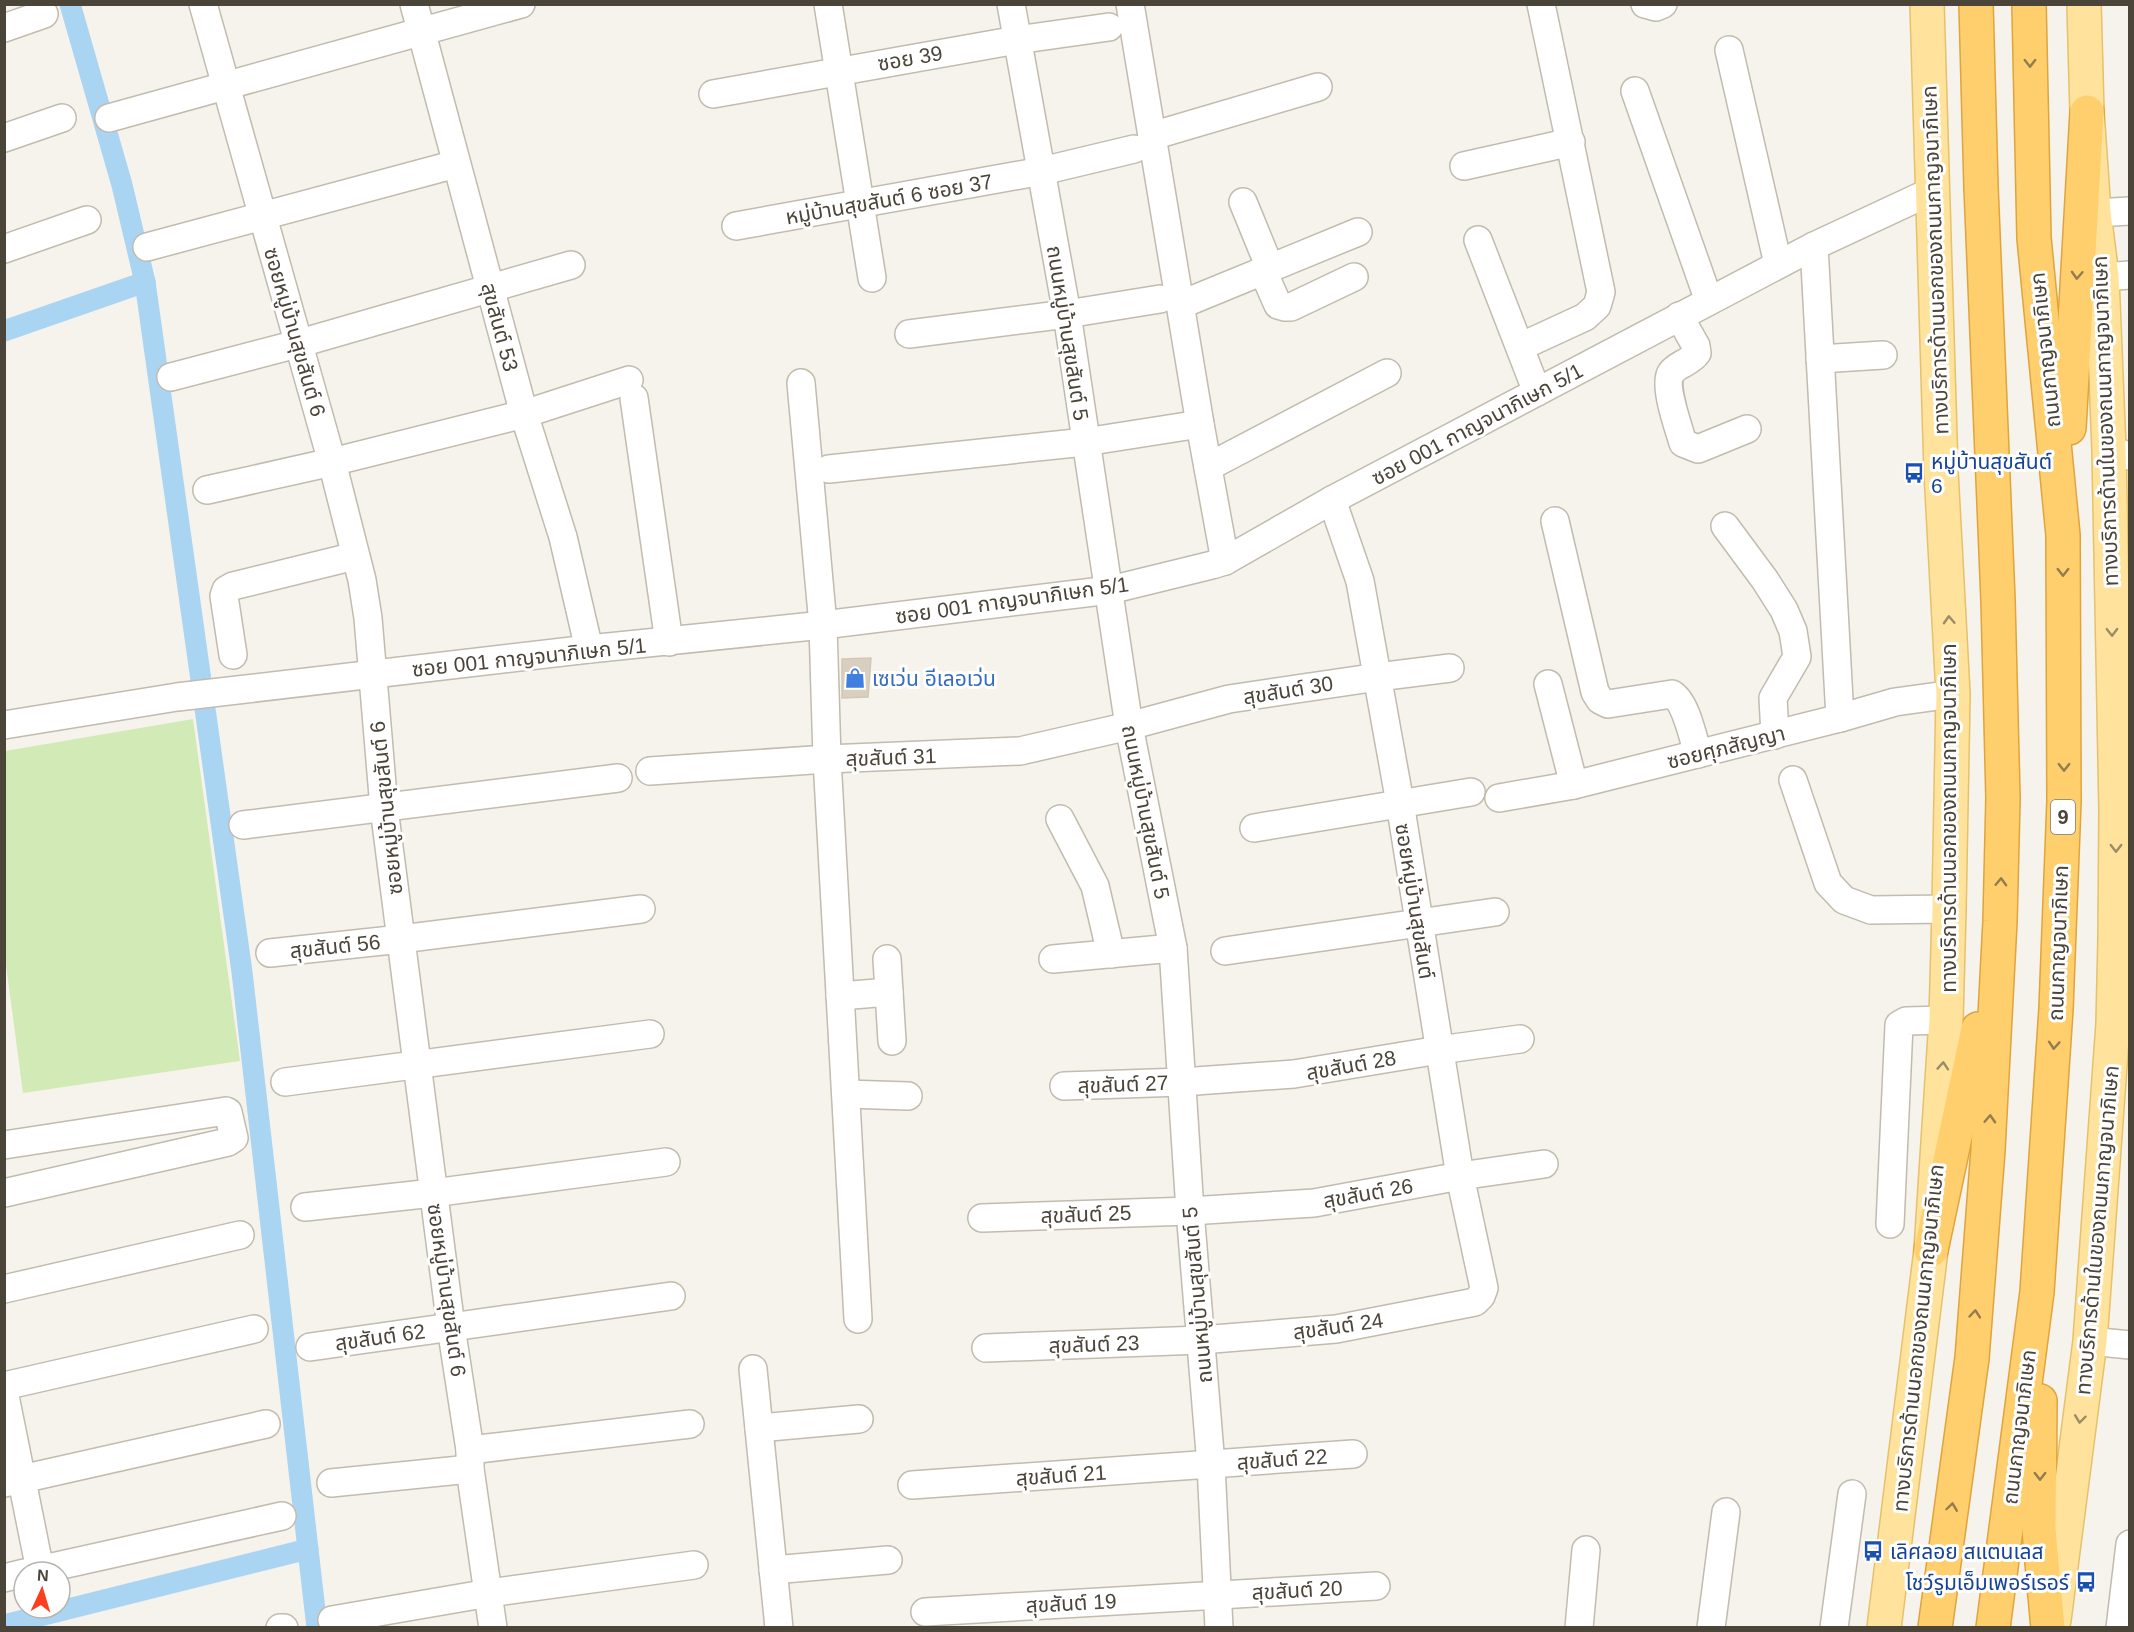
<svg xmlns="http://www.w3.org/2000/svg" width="2134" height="1632" viewBox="0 0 2134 1632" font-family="Arial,'Noto Sans Thai',sans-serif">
  <rect width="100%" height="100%" fill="#f6f3ec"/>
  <path fill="#d2eab5" d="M193,719L240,1061L23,1093L4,950L5,751Z"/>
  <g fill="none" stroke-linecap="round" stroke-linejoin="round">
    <g stroke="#a9d4f2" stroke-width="21">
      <path d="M70,4L122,185L145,282L242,972L317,1628"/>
      <path d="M4,331L145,282"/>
      <path d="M4,1625L308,1549"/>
    </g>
  </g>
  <path fill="#d8cfc1" stroke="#d3c7b4" stroke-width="1.5" d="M871,658L868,697L842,698V659Z"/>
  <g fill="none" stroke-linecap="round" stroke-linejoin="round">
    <g stroke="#c2bbae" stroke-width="30">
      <g id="minor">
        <path d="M203,4L332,462L362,580L368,618L384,808L451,1327L470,1450V1469L493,1628"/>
        <path d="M414,4L524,414L563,537L589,649"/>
        <path d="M828,4L872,278"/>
        <path d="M1011,4L1067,314L1129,726L1173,948L1190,1211L1211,1465L1219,1628"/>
        <path d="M1130,4L1200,424L1225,561"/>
        <path d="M1645,4L1656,7L1663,4"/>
        <path d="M4,28L44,14"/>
        <path d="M1729,50L1778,264"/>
        <path d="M1635,91L1709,301"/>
        <path d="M713,94L1017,40L1109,27"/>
        <path d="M109,118L521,4"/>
        <path d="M1152,136L1318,87"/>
        <path d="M4,138L62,118"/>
        <path d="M1464,166L1571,142"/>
        <path d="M1243,202L1270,268"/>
        <path d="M2094,213L2130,211"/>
        <path d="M736,226L1042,171L1134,149"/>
        <path d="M1478,240L1537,392"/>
        <path d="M1814,246L1840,718"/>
        <path d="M147,247L456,164"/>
        <path d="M4,249L87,220"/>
        <path d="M1263,271L1278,305L1285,307H1291L1354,277"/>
        <path d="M2102,277L2130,275"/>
        <path d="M1180,305L1358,232"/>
        <path d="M1679,316L1696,346L1697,353C1690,363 1677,364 1671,373C1663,385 1679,429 1683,443L1698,449L1747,429"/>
        <path d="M909,334L1067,314L1160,299"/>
        <path d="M1520,347L1585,317L1597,306L1601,292L1541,4"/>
        <path d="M1820,359L1883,355"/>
        <path d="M171,377L297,344L571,265"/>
        <path d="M801,383L823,625L827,759L858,1319"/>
        <path d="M634,398L669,642"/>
        <path d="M2109,450L2130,456"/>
        <path d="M1208,467L1387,373"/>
        <path d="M829,469L1085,442L1200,424"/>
        <path d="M207,490L332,462L524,414L629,380"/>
        <path d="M1555,521L1595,692L1600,700L1608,704L1672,694C1686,702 1693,738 1698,754"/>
        <path d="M1725,526L1765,580L1784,610L1793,631L1797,657L1773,698L1775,735"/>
        <path d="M233,655L224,596L226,590L233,586L355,556"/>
        <path d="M1548,684L1574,785"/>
        <path d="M4,725L177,697L589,649L823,625L1110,590L1212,565L1225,561L1332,500L1814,246L1932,191"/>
        <path d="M650,771L827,759L1020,751L1129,726L1229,699L1378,677L1450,668"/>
        <path d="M1793,780L1828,883L1844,900L1871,910L1949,909"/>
        <path d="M1499,798L1574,785L1840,718L1895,702L1953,694"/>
        <path d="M1060,819L1095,886L1111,954"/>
        <path d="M243,825L618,778"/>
        <path d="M1254,828L1471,792"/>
        <path d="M1225,951L1495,912"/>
        <path d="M270,953L401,939L641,909"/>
        <path d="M887,959L892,1041"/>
        <path d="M1053,959L1173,948"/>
        <path d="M840,996L889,992"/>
        <path d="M285,1082L650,1034"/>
        <path d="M1064,1086L1182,1082L1294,1074L1439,1050L1520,1039"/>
        <path d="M846,1094L908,1096"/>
        <path d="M4,1145L226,1111L228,1112L234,1138L228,1142L4,1193"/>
        <path d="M305,1207L433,1193L666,1162"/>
        <path d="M982,1218L1190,1211L1314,1203L1460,1176L1544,1164"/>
        <path d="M1890,1224L1899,1025L1906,1021L1946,1020"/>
        <path d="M4,1289L240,1235"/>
        <path d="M2090,1341L2130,1345"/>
        <path d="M310,1347L671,1296"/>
        <path d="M986,1348L1201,1340L1336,1329L1475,1302L1481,1296L1484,1288L1460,1176L1400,803L1360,581L1332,500"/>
        <path d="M753,1369L779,1628"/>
        <path d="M4,1386L254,1329"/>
        <path d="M4,1391L40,1570"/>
        <path d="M759,1428L859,1419"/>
        <path d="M470,1450L690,1424"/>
        <path d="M4,1483L266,1424"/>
        <path d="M331,1483L470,1469"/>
        <path d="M912,1485L1353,1454"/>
        <path d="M773,1570L888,1560"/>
        <path d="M30,1572L282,1516"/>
        <path d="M4,1578L24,1573"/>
        <path d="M925,1612L1376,1586"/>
        <path d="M332,1620L489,1593L694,1565"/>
        <path d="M280,1628H284"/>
        <path d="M1579,1628L1586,1550"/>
        <path d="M1711,1628L1726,1512"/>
        <path d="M1834,1628L1852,1494"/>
        <path d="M2120,1628L2130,1544"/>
      </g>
    </g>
    <g stroke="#e6c16a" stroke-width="36">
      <g id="major">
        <path d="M2054,1620L2090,1341L2113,1024L2115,940L2116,810L2109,450L2102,277L2094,213L2087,112L2084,4"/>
        <path d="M1884,1628L1931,1250L1946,1020L1949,909L1953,694L1941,471L1927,4"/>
      </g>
    </g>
    <g stroke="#e0a43c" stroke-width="36">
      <g id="highway">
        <path d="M2069,428L2087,112"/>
        <path d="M1931,1250L1978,1029"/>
        <path d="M2040,1401L2039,1530L2048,1628"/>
        <path d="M1935,1628L1972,1358L1988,1150L2000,921L2003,798L1998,600L1981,187L1976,4"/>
        <path d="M1993,1628L2037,1292L2056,1009L2064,801L2063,535L2034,238L2029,4"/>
      </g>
    </g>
    <use href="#minor" stroke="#fff" stroke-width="27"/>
    <use href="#major" stroke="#ffe39c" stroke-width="33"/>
    <use href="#highway" stroke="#ffcf6e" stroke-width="33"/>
  </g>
  <defs><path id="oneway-chevron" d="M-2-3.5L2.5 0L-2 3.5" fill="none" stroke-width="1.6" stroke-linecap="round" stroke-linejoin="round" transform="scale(1.5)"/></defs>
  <g stroke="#937c4e">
    <use href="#oneway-chevron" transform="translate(2030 63) rotate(89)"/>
    <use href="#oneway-chevron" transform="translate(2077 275) rotate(93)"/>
    <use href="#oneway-chevron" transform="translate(2063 572) rotate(90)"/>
    <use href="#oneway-chevron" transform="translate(2064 767) rotate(90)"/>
    <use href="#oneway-chevron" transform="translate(2001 882) rotate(-88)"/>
    <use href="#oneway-chevron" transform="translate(2054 1045) rotate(94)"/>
    <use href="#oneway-chevron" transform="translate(1990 1119) rotate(-87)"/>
    <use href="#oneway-chevron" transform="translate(1975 1314) rotate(-85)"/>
    <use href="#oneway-chevron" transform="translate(2040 1476) rotate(90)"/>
    <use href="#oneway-chevron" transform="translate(1952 1507) rotate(-82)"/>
  </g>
  <g stroke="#9c8c66">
    <use href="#oneway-chevron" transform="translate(1949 620) rotate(-93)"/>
    <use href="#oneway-chevron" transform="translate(2112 632) rotate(89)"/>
    <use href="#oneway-chevron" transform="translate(2116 848) rotate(90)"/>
    <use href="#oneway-chevron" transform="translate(1943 1066) rotate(-86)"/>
    <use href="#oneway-chevron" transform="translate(2080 1419) rotate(97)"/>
  </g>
  <defs>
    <g id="bus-bare" transform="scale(1.62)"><path d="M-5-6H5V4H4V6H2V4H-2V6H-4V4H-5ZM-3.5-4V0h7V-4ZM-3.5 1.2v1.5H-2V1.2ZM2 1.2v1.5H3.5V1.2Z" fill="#1a4fb4" stroke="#fff" stroke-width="2.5" paint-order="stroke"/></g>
    <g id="shop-bare" transform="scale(1.62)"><path d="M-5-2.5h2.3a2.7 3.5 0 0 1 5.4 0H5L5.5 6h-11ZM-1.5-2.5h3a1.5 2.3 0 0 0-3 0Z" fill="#3f7fe0" stroke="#fff" stroke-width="2.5" paint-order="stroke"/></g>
  </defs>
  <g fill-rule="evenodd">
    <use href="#bus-bare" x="1914" y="473"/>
    <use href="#shop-bare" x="855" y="678"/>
    <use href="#bus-bare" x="1873" y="1551"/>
    <use href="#bus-bare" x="2086" y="1582"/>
  </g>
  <g text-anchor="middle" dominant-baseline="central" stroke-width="6" stroke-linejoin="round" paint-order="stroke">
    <rect fill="#fff" stroke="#817c74" stroke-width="1.5" x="2051" y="800" width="24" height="34" rx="4.5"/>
    <g font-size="20" font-weight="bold" fill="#4b4439">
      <text x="2063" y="817">9</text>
    </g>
    <g font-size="21" fill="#4b4439" stroke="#fff">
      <text transform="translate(910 58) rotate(-10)">ซอย 39</text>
      <text transform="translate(889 199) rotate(-10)">หมู่บ้านสุขสันต์ 6 ซอย 37</text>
      <text transform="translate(1935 260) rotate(-92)">ทางบริการด้านนอกของถนนกาญจนาภิเษก</text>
      <text transform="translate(500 327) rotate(75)">สุขสันต์ 53</text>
      <text transform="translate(295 332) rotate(74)">ซอยหมู่บ้านสุขสันต์ 6</text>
      <text transform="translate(1068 333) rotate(81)">ถนนหมู่บ้านสุขสันต์ 5</text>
      <text transform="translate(2045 350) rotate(-96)">ถนนกาญจนาภิเษก</text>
      <text transform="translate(2105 421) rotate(-92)">ทางบริการด้านในของถนนกาญจนาภิเษก</text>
      <text transform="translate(1477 424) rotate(-28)">ซอย 001 กาญจนาภิเษก 5/1</text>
      <text transform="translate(1012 600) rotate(-8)">ซอย 001 กาญจนาภิเษก 5/1</text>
      <text transform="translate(529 657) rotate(-6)">ซอย 001 กาญจนาภิเษก 5/1</text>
      <text transform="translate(1288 690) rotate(-9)">สุขสันต์ 30</text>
      <text transform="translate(1726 747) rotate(-14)">ซอยศุภสัญญา</text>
      <text transform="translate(891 757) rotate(-2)">สุขสันต์ 31</text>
      <text transform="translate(386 808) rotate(-96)">ซอยหมู่บ้านสุขสันต์ 6</text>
      <text transform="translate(1146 812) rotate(79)">ถนนหมู่บ้านสุขสันต์ 5</text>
      <text transform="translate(1948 818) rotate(-90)">ทางบริการด้านนอกของถนนกาญจนาภิเษก</text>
      <text transform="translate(1415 901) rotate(81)">ซอยหมู่บ้านสุขสันต์</text>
      <text transform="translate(2058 943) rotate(-88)">ถนนกาญจนาภิเษก</text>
      <text transform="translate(335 946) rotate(-6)">สุขสันต์ 56</text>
      <text transform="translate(1351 1065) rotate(-10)">สุขสันต์ 28</text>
      <text transform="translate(1123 1084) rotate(-2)">สุขสันต์ 27</text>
      <text transform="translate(1368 1193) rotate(-10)">สุขสันต์ 26</text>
      <text transform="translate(1086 1214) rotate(-2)">สุขสันต์ 25</text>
      <text transform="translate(2097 1230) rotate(-85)">ทางบริการด้านในของถนนกาญจนาภิเษก</text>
      <text transform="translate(447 1290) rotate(82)">ซอยหมู่บ้านสุขสันต์ 6</text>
      <text transform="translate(1197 1295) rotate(-95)">ถนนหมู่บ้านสุขสันต์ 5</text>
      <text transform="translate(1338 1326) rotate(-8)">สุขสันต์ 24</text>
      <text transform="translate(380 1337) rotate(-8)">สุขสันต์ 62</text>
      <text transform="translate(1918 1338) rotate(-84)">ทางบริการด้านนอกของถนนกาญจนาภิเษก</text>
      <text transform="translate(1094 1344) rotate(-2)">สุขสันต์ 23</text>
      <text transform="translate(2019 1427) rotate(-83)">ถนนกาญจนาภิเษก</text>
      <text transform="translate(1282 1459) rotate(-4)">สุขสันต์ 22</text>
      <text transform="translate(1061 1475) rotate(-4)">สุขสันต์ 21</text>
      <text transform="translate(1297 1590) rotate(-3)">สุขสันต์ 20</text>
      <text transform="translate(1071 1603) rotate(-3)">สุขสันต์ 19</text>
    </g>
    <g font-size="21" fill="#164399" stroke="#fff" text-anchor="start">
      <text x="1931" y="461">หมู่บ้านสุขสันต์<tspan x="1931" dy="24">6</tspan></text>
      <text x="1890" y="1551">เลิศลอย สแตนเลส</text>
      <text x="2069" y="1582" text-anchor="end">โชว์รูมเอ็มเพอร์เรอร์</text>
    </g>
    <g font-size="21" fill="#366cbe" stroke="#fff" text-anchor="start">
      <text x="872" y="678">เซเว่น อีเลอเว่น</text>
    </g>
  </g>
  <rect width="2134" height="1632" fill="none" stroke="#4b4439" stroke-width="12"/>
  <g transform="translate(42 1590) rotate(4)"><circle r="28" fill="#ffffff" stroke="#b7b4b0" stroke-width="1.5"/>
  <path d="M0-4.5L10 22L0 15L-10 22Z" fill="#fc3f1d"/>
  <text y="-9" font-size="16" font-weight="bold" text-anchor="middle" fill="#4b4439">N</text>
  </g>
</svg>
